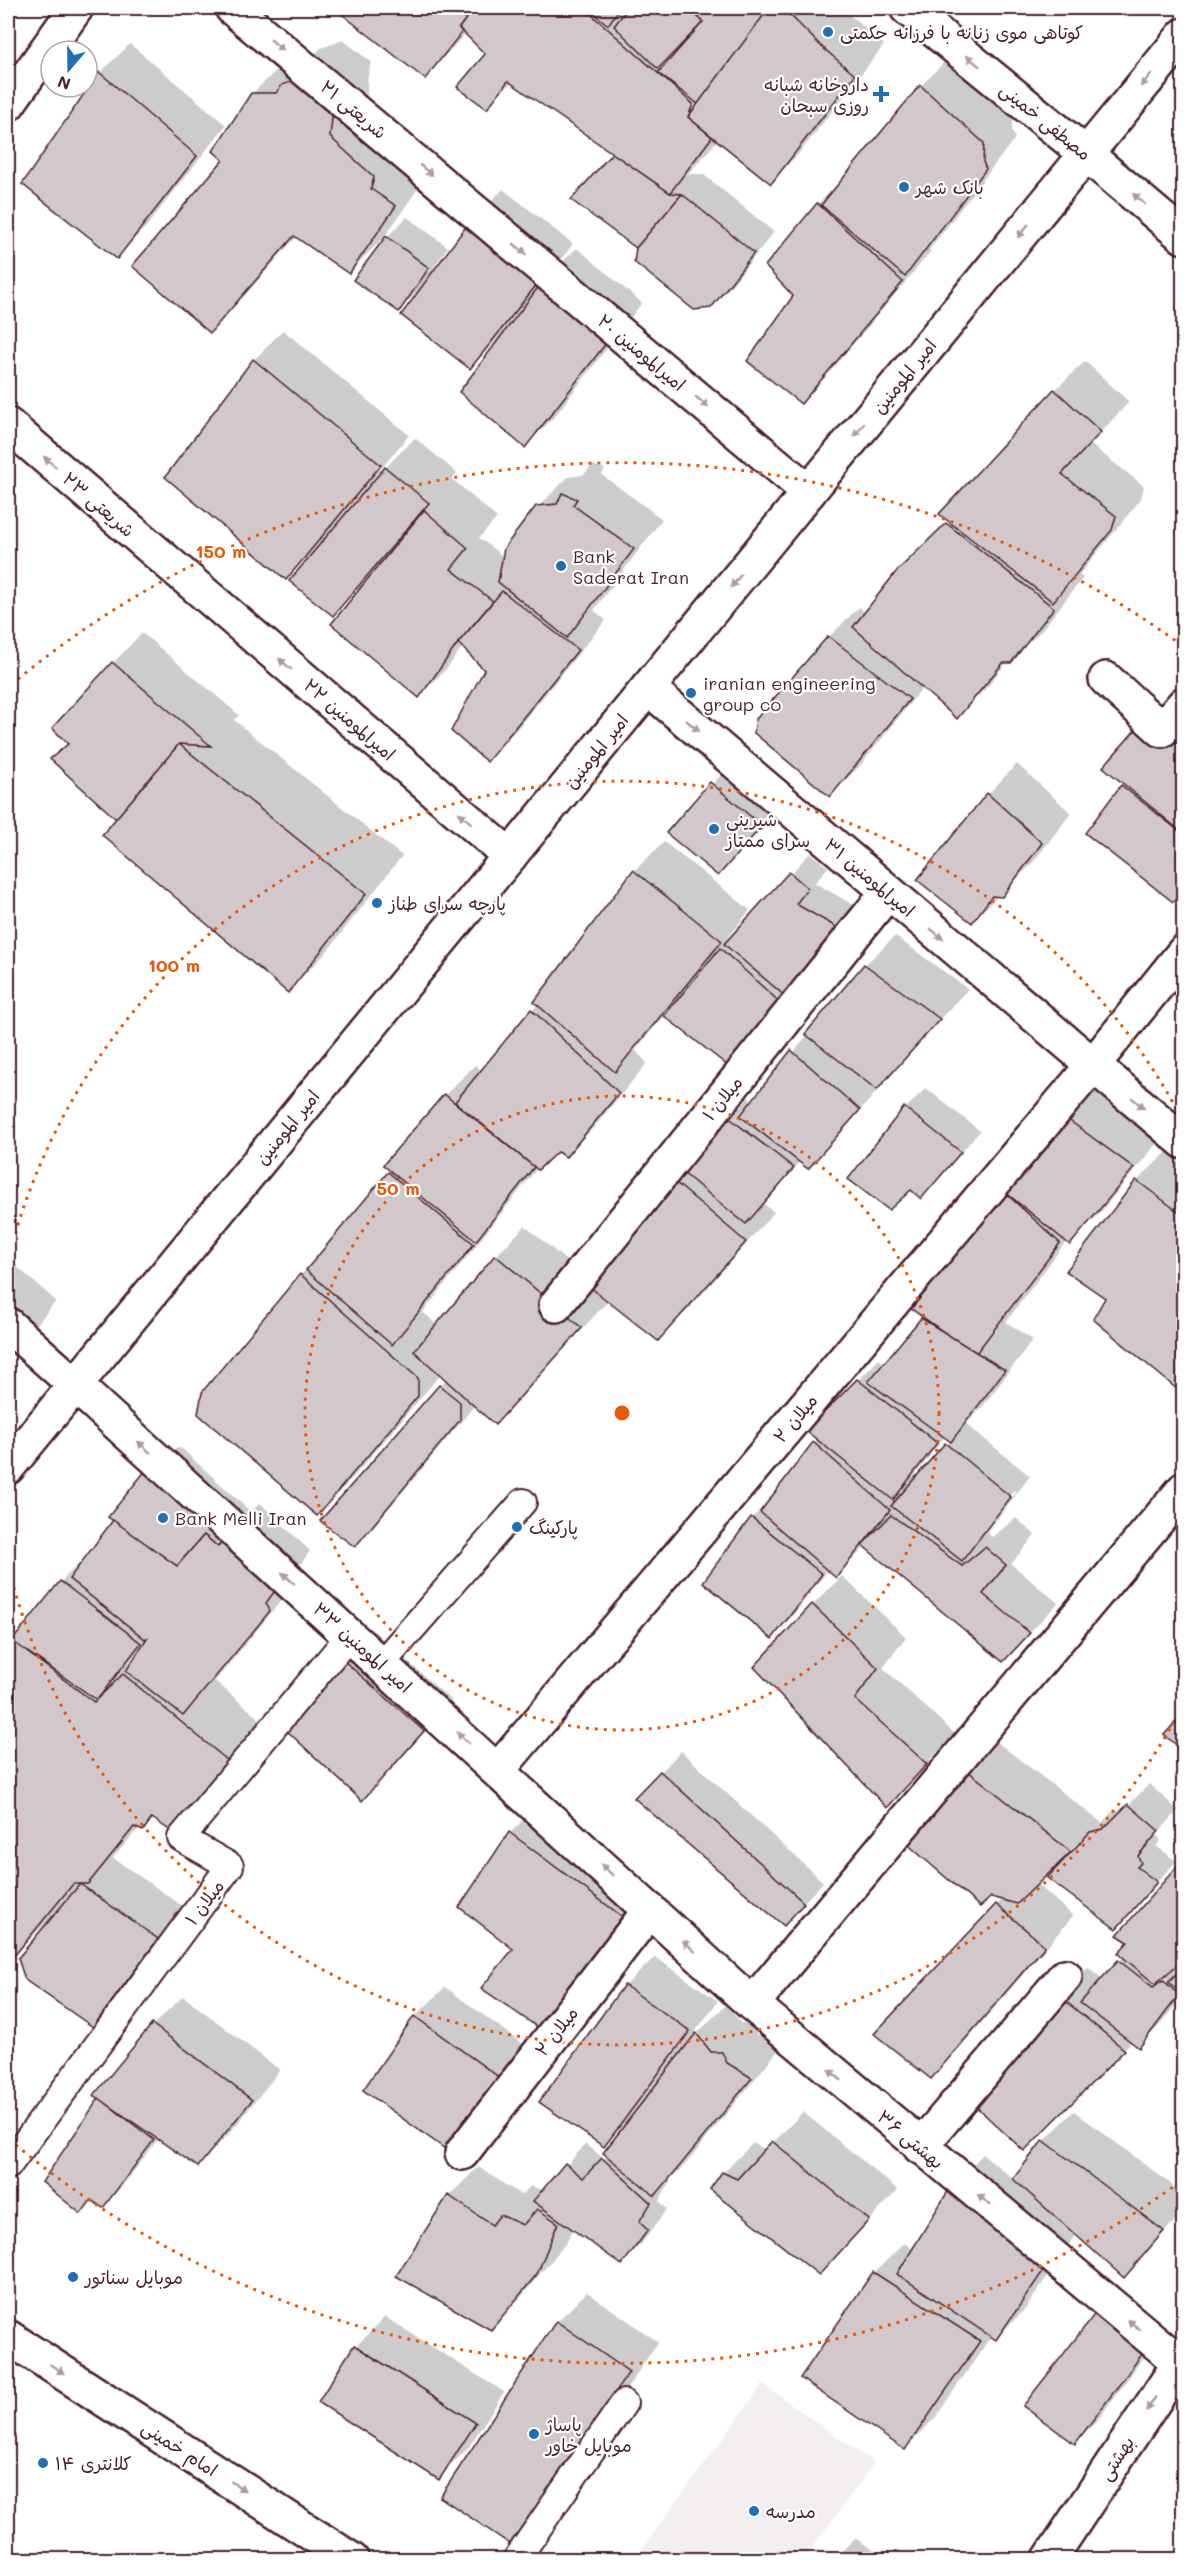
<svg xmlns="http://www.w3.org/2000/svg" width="1191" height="2567" viewBox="0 0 1191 2567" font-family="Mali,'Playpen Sans Arabic',sans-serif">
  <rect width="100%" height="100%" fill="#fff"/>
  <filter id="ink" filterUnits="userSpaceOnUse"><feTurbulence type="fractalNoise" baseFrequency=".0167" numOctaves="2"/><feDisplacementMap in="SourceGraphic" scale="12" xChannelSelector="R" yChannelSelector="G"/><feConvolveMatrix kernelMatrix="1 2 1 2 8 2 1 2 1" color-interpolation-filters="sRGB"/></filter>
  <g filter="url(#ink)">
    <path fill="#f2eeef" d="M763,2384L874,2463L804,2559H635Z"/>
    <g fill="#0003" fill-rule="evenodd">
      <path d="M345,8H842L884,45L800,152L771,182L718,140L688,174H703L774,232L731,286L710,307L638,247L573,199L614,153L512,82L486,107L487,54L466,33L425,77L341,12Z"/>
      <path d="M343,40L371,62L367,80V100L432,168L386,235L349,272L297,236L247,293L210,331L225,160L253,93L291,56H313L321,48Z"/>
      <path d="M130,44L226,125L146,227L116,257L24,184L100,73Z"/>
      <path d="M950,56L1013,113L1012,131L1015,138L929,250L931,251L830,372L801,402L795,296L818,204L847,175L921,86Z"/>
      <path d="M503,189L573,244L557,265L558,266L577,248L642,303L554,417L525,446L500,340L499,339L470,367L417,292L399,310L387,237L407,217L448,247L434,267L437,269L474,218Z"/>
      <path d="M283,330L409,435L380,470L382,471L415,438L457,473L452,479L497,518L479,538L504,557L538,507L568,477L583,475L593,465L605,469L602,475L662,519L594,610L606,620L516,730L487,760L486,670L463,646L448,667L419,696L357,590L333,614L313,552L286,578L254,360Z"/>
      <path d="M1085,361L1129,402L1090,444L1144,486L1141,499L1079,575L1083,578L1040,632L1007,662L986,688L957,717L923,687L860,766L830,795L758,720L829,637L859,607L866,613L919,552L953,519L1055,390Z"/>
      <path d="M142,633L239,715L234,720L402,856L325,954L288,991L122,813L52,759L68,742L113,663Z"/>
      <path d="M1175,691L1184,697V890L1122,786L1145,721Z"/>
      <path d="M732,763L781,805L718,874L668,833Z"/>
      <path d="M1017,764L1071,813L1031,865L972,921L919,880L988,794Z"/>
      <path d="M664,842L750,910L726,940L728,942L810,853L828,867L815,883L864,911L793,1001L665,1015L635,1050L647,1063L595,1126L566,1156L556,1151L538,1167L423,1312L437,1325L496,1256L525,1226L591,1281L686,1173L744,1094L754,1101L865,965L895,936L968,989L877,1087L879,1089L828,1147L808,1167L800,1161L764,1204L774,1212L688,1310L658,1339L609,1300L495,1423L475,1405L375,1525L355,1545L440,1386L447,1379L441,1374L354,1476L317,1514L203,1393L301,1275L392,1170L386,1165L445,1095L475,1065L482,1071L538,1004L634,871Z"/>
      <path d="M926,1088L980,1131L921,1197L911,1188L906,1108Z"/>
      <path d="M1093,1088L1162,1137L1100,1213L1070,1243L1067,1240L1006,1322L1033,1340L980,1410L966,1424L1030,1476L987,1533L992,1537L1016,1518L1035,1535L1011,1564L1058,1603L1003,1660L866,1546L836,1576L828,1570L792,1617L771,1637L752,1518L772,1498L818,1438L808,1431L879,1359L885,1364L925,1317L908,1305ZM945,1436L951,1440L917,1478L914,1476ZM1014,1490L1017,1491L986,1533L983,1531Z"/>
      <path d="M1167,1152L1184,1164V1393L1107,1298L1137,1181Z"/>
      <path d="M8,1259L56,1301L8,1360Z"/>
      <path d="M181,1448L251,1512L260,1503L310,1551L295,1572L298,1580L215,1681L274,1731L154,1818L143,1829L139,1828L113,1858L187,1909L122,1995L92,2025L46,1923L10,1959L8,1958V1648L61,1582L81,1561L83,1563L168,1450ZM139,1650L140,1651L132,1665L129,1663Z"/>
      <path d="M842,1576L906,1637L883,1668L955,1734L887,1805L813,1605Z"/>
      <path d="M374,1631L452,1701L392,1769L362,1799L344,1661Z"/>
      <path d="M989,1736L1102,1823L1112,1812L1125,1809L1149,1784L1178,1810L1157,1835L1161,1841L1156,1846L1176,1861L1116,1927L1078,1843L1036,1883L1073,1916L960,2048L931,2077L876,2034L1003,1899L900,1836Z"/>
      <path d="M681,1751L823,1882L784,1924L636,1798Z"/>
      <path d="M539,1804L656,1891L575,2002L515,1948L510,1833Z"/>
      <path d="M1184,1862V1955L1175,1963L1184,1960V1994L1159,2026L1139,2046L1132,2041L1024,2149L1059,1996L1088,1967L1103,1979L1124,1956L1130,1941L1119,1934Z"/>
      <path d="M655,1957L718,2001L692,2036L693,2037L726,2005L741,2023H751L756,2034L780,2048L685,2165L669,2180L671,2182L659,2201L667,2209L642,2243L622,2263L573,2228L566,2243L520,2298L491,2328L449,2196L478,2167L521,2195L531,2186L543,2191L586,2144L604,2159L608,2155L626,2126L624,2125L604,2145L625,1986Z"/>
      <path d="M445,1987L535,2053L484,2124L365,2090L415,2017Z"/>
      <path d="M183,1996L280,2070L228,2135L198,2165L159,2138L123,2185L103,2206L93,2200L81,2212L100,2099L153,2025Z"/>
      <path d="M1074,2111L1184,2194V2211L1123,2276L1076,2234L1026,2308L996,2338L992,2335L935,2418L905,2448L802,2377L874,2273L904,2243L914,2250L954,2184L983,2154L1015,2180L1044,2141Z"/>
      <path d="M803,2112L898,2190L819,2273L723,2173L753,2143L766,2150Z"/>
      <path d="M587,2292L658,2342L543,2514L442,2496L557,2322Z"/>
      <path d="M1119,2292L1165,2328L1096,2422L1075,2442Z"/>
      <path d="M385,2317L504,2392L468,2448L439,2478L356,2346Z"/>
      <path d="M855,2538L889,2560H833Z"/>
    </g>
    <g fill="#d2c7cb" stroke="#4a1f2b" stroke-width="1.5">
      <path d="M343,8H474L459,28L462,32L425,79L339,12Z"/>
      <path d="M474,8H584L693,104L688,117L712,137L670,193L508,81L487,109L457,87L485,54L459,28Z"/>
      <path d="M588,8H620L608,25Z"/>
      <path d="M628,8H701L696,15L703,22L658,69L614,26Z"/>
      <path d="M702,8H755L766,14L698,104L658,73L703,22L696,15Z"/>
      <path d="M769,8H783L822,47L855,75L771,184L688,117Z"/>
      <path d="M99,72L197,156L117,259L22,184Z"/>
      <path d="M305,77L334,100L330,137L374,177L371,189L396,206L349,274L294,236L210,333L132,266L223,160L213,151L251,93H276L282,85Z"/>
      <path d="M920,85L984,143L983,162L986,169L905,277L821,205Z"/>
      <path d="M612,153L670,193L682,194L636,248L571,200Z"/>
      <path d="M682,194L754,253L711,308L694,310L634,262L636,248Z"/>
      <path d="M817,203L903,282L801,404L747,361L793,296L765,266Z"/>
      <path d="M473,217L545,274L470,369L401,315Z"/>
      <path d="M386,236L429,268L399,312L353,280Z"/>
      <path d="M546,277L614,333L525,448L459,392Z"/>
      <path d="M253,359L381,465L286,580L165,477Z"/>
      <path d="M1054,389L1101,432L1062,474L1116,516L1112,530L1053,602L939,514Z"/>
      <path d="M385,467L429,503L333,616L289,581Z"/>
      <path d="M562,493L577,499L573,505L634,549L567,638L498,582L504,548L536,506L557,504Z"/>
      <path d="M424,510L468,548L451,569L493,601L458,643L419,698L331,624Z"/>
      <path d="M946,523L1054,608L1011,663H1003L957,719L853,627L896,572Z"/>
      <path d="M502,591L578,650L487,762L451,731L484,670L458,643Z"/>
      <path d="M828,636L910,699L830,797L754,733L756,719Z"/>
      <path d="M112,662L211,746L179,744L116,819L50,759L68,744L52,728Z"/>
      <path d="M1144,720L1165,733L1184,749V834L1103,767Z"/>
      <path d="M179,744L366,894L288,993L102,835Z"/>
      <path d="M710,782L762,826L718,876L666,833Z"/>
      <path d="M1121,785L1184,835V889L1173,902L1085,833Z"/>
      <path d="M987,793L1042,843L1002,897L992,896L972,923L917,880Z"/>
      <path d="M633,870L722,941L615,1072L534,1002Z"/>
      <path d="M789,872L808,888L796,904L845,932L793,1003L724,944Z"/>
      <path d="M720,948L785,1007L732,1069L664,1016Z"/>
      <path d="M864,964L940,1019L877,1090L805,1034Z"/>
      <path d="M531,1009L619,1093L566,1157L557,1152L538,1170L455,1102Z"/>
      <path d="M791,1050L860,1110L808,1169L740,1116Z"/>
      <path d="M444,1094L534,1167L476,1241L383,1165Z"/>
      <path d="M904,1107L961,1152L921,1199L911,1190L889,1210L848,1179Z"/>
      <path d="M723,1113L794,1168L746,1224L677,1168Z"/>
      <path d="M1063,1116L1134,1168L1070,1245L999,1187Z"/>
      <path d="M388,1172L474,1244L392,1345L306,1270Z"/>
      <path d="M1136,1180L1184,1216V1395L1093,1319L1105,1298L1066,1271Z"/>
      <path d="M675,1182L746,1242L658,1341L586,1284Z"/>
      <path d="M999,1187L1060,1243L977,1352L969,1350L906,1305Z"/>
      <path d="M495,1255L582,1328L495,1425L414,1351Z"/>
      <path d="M300,1274L418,1378V1396L317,1516L198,1414L202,1392Z"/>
      <path d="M921,1318L1005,1370L951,1442L868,1382Z"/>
      <path d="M857,1379L937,1443L893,1500L806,1431Z"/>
      <path d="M439,1385L460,1402V1420L355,1547L320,1521Z"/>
      <path d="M813,1442L890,1510L836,1578L760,1512Z"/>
      <path d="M945,1443L1011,1497L962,1561L891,1506Z"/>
      <path d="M146,1470L230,1531L218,1547L204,1535L177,1566L108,1517Z"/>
      <path d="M891,1515L962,1566L985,1547L1006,1565L983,1594L1030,1633L1003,1662L862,1545Z"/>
      <path d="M751,1517L822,1574L772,1639L703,1582Z"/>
      <path d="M113,1520L177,1566L204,1535L218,1547L230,1531L282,1581L266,1603L270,1611L183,1716L126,1671L147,1638L145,1639L69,1579Z"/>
      <path d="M60,1581L141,1643L97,1700L12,1641Z"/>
      <path d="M812,1604L878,1668L855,1699L927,1764L887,1808L754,1667Z"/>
      <path d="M12,1641L94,1702L123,1674L238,1769L181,1838L152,1818L143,1831L134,1827L88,1884H73L10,1961L8,1960V1646Z"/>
      <path d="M343,1660L424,1731L362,1801L285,1729Z"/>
      <path d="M1184,1713V1751L1164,1735Z"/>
      <path d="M959,1764L1071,1852L1017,1904L991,1897L980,1907L898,1836Z"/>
      <path d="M660,1771L804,1903L784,1926L634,1798Z"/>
      <path d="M1128,1804L1159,1831L1138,1856L1141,1863L1137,1867L1157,1882L1116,1929L1047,1878L1090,1832L1103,1829Z"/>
      <path d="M509,1832L628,1921L546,2033L481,1988L513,1949L459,1907Z"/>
      <path d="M1180,1863L1184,1866V1959L1155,1984L1118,1953L1128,1942L1117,1935Z"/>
      <path d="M80,1884L158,1939L93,2027L25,1980L18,1958Z"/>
      <path d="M996,1904L1045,1946L931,2079L874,2034Z"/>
      <path d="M1118,1960L1153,1987L1163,1980L1179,1995L1139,2048L1080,2003Z"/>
      <path d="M1184,1966V1995L1168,1982Z"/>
      <path d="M624,1985L690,2031L604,2147L539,2102Z"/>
      <path d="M1058,1995L1125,2050L1024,2151L971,2102Z"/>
      <path d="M414,2016L507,2083L455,2156L363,2090Z"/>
      <path d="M152,2024L252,2100L198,2167L94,2095Z"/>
      <path d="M696,2033L711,2052H722L727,2063L752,2078L655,2196L603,2153Z"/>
      <path d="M99,2098L154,2140L103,2208L91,2200L81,2214L42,2182Z"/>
      <path d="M1043,2140L1164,2231L1124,2278L1013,2179Z"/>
      <path d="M772,2141L869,2220L819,2275L710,2189L722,2172L737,2179Z"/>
      <path d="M602,2158L651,2203L639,2222L648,2230L622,2265L533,2201L565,2163L583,2178Z"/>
      <path d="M953,2183L1050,2261L996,2340L897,2274Z"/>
      <path d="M448,2195L492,2225L500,2215L523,2225L537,2209L558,2223L537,2274L491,2330L396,2276Z"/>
      <path d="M873,2272L980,2341L905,2450L800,2378Z"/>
      <path d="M1097,2311L1146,2349L1075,2444L1023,2406Z"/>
      <path d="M556,2321L629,2372L513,2546L440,2497Z"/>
      <path d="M354,2345L476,2423L439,2480L318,2402Z"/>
    </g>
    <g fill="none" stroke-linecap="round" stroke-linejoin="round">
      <g stroke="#4a1f2b" stroke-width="30">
        <g id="service">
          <path d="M382,1663L523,1502"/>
          <path d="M8,2166L230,1866L181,1838L350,1635"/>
          <path d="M516,2560L624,2403"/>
        </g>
      </g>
      <g stroke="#4a1f2b" stroke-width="38">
        <path id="pedestrian" d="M8,1325L75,1385"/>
      </g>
      <g stroke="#4a1f2b" stroke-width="38">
        <g id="minor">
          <path d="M232,8L809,492"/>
          <path d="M8,425L510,856"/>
          <path d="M1106,679L1162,730L1184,704"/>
          <path d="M556,1305L888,892"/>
          <path d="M498,1770L1093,1065L1184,952"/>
          <path d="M752,2004L1184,1489"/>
          <path d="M920,2147L1065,1976"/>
          <path d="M462,2153L650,1910"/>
        </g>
      </g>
      <g stroke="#4a1f2b" stroke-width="38">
        <g id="tertiary">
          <path d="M648,688L1184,1142"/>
          <path d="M75,1385L752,2004L1179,2362"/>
        </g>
      </g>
      <g stroke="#4a1f2b" stroke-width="38">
        <g id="secondary">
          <path d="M907,8L1086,154L1184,237"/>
          <path d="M8,104L76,8"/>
          <path d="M8,1467L1184,35"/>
          <path d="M8,2337L352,2560"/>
          <path d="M1049,2560L1184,2356"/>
        </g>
      </g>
      <use href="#service" stroke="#fff" stroke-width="26"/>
      <use href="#pedestrian" stroke="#fff" stroke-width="33"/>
      <use href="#minor" stroke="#fff" stroke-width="33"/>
      <use href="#tertiary" stroke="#fff" stroke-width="33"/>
      <use href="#secondary" stroke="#fff" stroke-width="33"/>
    </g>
    <defs><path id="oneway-solid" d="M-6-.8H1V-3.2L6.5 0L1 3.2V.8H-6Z" transform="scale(1.5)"/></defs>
    <g fill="#ae9aa0">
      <use href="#oneway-solid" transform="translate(277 45) rotate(40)"/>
      <use href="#oneway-solid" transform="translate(973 61) rotate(-141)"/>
      <use href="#oneway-solid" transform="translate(1146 80) rotate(129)"/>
      <use href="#oneway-solid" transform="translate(426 170) rotate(40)"/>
      <use href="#oneway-solid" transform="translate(1139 199) rotate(-138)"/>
      <use href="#oneway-solid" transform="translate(1023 231) rotate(129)"/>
      <use href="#oneway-solid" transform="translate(520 249) rotate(40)"/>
      <use href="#oneway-solid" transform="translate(702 402) rotate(40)"/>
      <use href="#oneway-solid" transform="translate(859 430) rotate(129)"/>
      <use href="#oneway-solid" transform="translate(50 462) rotate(-139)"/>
      <use href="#oneway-solid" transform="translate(736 581) rotate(129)"/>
      <use href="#oneway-solid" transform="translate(285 664) rotate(-139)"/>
      <use href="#oneway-solid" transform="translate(693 726) rotate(40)"/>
      <use href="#oneway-solid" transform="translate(465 818) rotate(-139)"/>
      <use href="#oneway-solid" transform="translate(937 934) rotate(40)"/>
      <use href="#oneway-solid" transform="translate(1138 1103) rotate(40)"/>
      <use href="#oneway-solid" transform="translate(144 1447) rotate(-138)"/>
      <use href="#oneway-solid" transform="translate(288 1578) rotate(-138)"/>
      <use href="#oneway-solid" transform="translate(463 1738) rotate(-137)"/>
      <use href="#oneway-solid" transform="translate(607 1870) rotate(-137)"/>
      <use href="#oneway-solid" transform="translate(689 1946) rotate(-137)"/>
      <use href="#oneway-solid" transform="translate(835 2075) rotate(-140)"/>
      <use href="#oneway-solid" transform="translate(984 2200) rotate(-140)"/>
      <use href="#oneway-solid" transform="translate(1134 2325) rotate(-140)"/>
      <use href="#oneway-solid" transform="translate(57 2369) rotate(33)"/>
      <use href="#oneway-solid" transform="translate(1151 2404) rotate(123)"/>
      <use href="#oneway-solid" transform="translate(238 2486) rotate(33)"/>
    </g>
  </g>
  <g fill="none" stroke="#e8590c" stroke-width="3" stroke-dasharray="3 6">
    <circle cx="622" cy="1413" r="317"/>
    <path d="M1183 1705A633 633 0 0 1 8 1566M8 1260A633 633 0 0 1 1183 1121"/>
    <path d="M1180 2182A950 950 0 0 1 11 2141M11 685A950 950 0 0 1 1180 644"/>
  </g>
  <g fill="#1f6fb2" stroke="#fff" stroke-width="2">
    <circle cx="828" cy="32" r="6"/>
    <path d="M878 85h6v6h6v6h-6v6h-6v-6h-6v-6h6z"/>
    <circle cx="904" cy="187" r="6"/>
    <circle cx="561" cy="566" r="6"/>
    <circle cx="691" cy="693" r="6"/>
    <circle cx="714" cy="829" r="6"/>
    <circle cx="377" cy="903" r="6"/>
    <circle cx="163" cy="1518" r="6"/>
    <circle cx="517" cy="1527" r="6"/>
    <circle cx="73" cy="2277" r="6"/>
    <circle cx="534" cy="2434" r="6"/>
    <circle cx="43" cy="2463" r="6"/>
    <circle cx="754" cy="2511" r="6"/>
  </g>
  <g text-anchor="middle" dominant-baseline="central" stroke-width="4.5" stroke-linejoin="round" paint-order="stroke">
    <g font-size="18" fill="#4a1f2b" stroke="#fff" text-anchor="start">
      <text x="840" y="32">کوتاهی موی زنانە با فرزانە حکمتی</text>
      <text x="869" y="84" text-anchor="end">داروخانه شبانه<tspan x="869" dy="21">روزی سبحان</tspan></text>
      <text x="916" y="187">بانک شهر</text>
      <text x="573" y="556">Bank<tspan x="573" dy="21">Saderat Iran</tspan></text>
      <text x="703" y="683">iranian engineering<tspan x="703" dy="21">group co</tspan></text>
      <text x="726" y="819">شیرینی<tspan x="726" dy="21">سرای ممتاز</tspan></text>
      <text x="389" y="903">پارچه سرای طناز</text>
      <text x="175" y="1518">Bank Melli Iran</text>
      <text x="529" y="1527">پارکینگ</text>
      <text x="85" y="2277">موبایل سناتور</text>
      <text x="546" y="2424">پاساژ<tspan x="546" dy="21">موبایل خاور</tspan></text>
      <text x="55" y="2463">کلانتری ۱۴</text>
      <text x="766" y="2511">مدرسه</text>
    </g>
    <g font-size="18" fill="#4a1f2b" stroke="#fff">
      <text transform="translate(354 109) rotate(40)">شریعتی ۲۱</text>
      <text transform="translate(1046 121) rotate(39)">مصطفی خمینی</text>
      <text transform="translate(642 352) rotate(40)">امیرالمومنین ۲۰</text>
      <text transform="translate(904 376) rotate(-51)">امیر المومنین</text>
      <text transform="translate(99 504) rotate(41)">شریعتی ۲۳</text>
      <text transform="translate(350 719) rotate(41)">امیرالمومنین ۲۲</text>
      <text transform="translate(596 751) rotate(-51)">امیر المومنین</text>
      <text transform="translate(870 877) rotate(40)">امیرالمومنین ۳۱</text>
      <text transform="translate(722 1098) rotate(-51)">میلان ۱</text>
      <text transform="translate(287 1127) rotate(-51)">امیر المومنین</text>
      <text transform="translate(795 1418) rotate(-50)">میلان ۲</text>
      <text transform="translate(363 1647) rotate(42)">امیر المومنین ۳۳</text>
      <text transform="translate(204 1902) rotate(-53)">میلان ۱</text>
      <text transform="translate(556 2031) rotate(-52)">میلان ۲</text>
      <text transform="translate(911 2139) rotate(40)">بهشتی ۳۶</text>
      <text transform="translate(180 2448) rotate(33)">امام خمینی</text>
      <text transform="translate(1116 2458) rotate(-57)">بهشتی</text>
    </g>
  </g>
  <circle cx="622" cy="1413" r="9" fill="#e8590c" stroke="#fff" stroke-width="3"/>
  <g font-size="18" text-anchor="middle" font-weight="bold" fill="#e8590c" stroke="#fff" stroke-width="4.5" stroke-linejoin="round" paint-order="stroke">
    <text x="221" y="558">150 m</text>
    <text x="174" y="972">100 m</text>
    <text x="398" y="1195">50 m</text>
  </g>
  <rect width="1191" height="2567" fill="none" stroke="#fff" stroke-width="30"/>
  <rect x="15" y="15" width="1161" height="2537" fill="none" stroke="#4a1f2b" stroke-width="2" filter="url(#ink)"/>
  <g transform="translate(69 69) rotate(200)"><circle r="28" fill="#ffffff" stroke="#b7a5aa" stroke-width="1.5"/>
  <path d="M0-4.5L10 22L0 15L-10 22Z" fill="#1f6fb2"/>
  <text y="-9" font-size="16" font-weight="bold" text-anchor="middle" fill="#4a1f2b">N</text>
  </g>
</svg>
